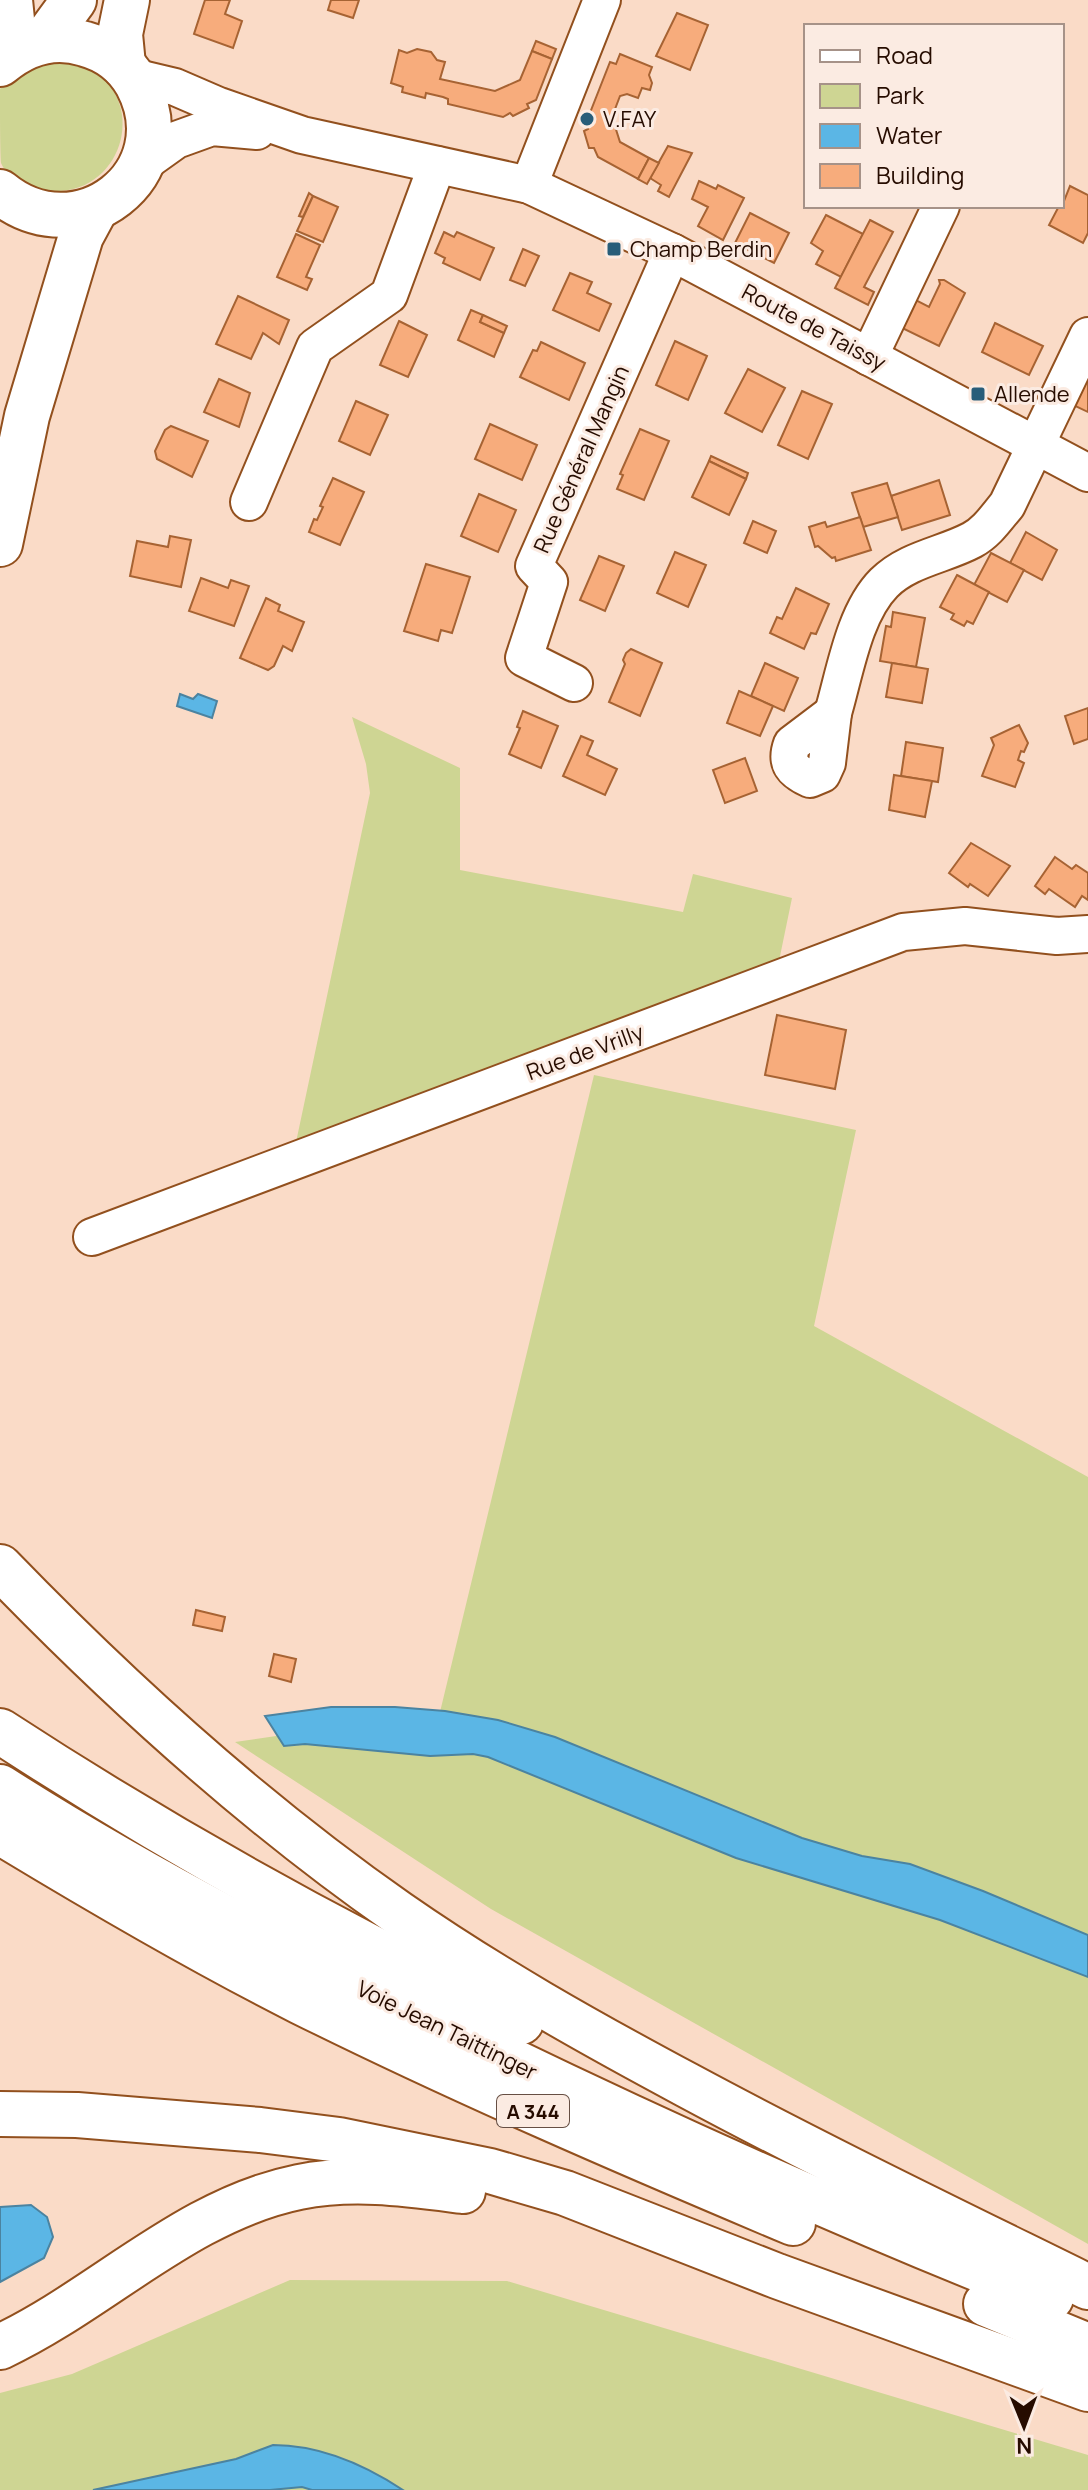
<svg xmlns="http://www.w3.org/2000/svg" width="1088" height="2490" viewBox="0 0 1088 2490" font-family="Manrope,sans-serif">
  <rect width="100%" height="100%" fill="#fadbc7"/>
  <g fill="#ced593">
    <path d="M61,59C69,61 78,63 85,66C157,101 118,211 34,188C22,185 6,175 1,163C0,151 0,105 0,89L17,71Z"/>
    <path d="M352,717L460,768V870L683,912L693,874L792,898L779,961L295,1147L370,793L366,764Z"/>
    <path d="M594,1075L856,1130L814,1326L1088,1477V2244L491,1909L235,1742L440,1712Z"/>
    <path d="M290,2280L507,2281L1088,2455V2490H0V2393L72,2374Z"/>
  </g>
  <g fill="#5bb6e5" stroke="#4b83a0" stroke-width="2">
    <path d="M180,694L193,699L198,694L217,701L212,718L177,706Z"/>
    <path d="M331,1707H395L445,1711L498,1720L555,1737L802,1838L862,1856L910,1864L983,1891L1088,1935V1977L940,1920L736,1858L488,1757L473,1754L430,1756L305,1744L284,1746L265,1716Z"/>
    <path d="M31,2205L47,2217L53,2237L44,2258L0,2282V2207Z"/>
    <path d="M273,2445C319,2445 365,2465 403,2490H312L302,2487L270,2490H93L236,2459Z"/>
  </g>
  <g fill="#f7ac7c" stroke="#a76333" stroke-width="2">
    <path d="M205,0H230L225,14L242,21L233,48L194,34Z"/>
    <path d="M331,0H359L353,18L328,10Z"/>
    <path d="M677,13L708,25L690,70L656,56Z"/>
    <path d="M536,41L556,49L552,59L532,51Z"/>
    <path d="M417,49L431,52L437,60L445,62L440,79L495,91L520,80L532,51L552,59L536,100L527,104L529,108L513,116L510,113L503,117L448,104V99L443,97L426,93L425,98L402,92L403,87L391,83L399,50L407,53Z"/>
    <path d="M620,54L652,67L649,75L652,83L650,90L642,88L638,98L627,94L620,96L612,117L620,142L649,158L638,179L598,157L594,148H589L584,131L588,129L586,123L610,62L616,64Z"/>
    <path d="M668,146L692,153L669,197L658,191L661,185L650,178Z"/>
    <path d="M649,158L659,163L647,184L638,179Z"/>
    <path d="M699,181L716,189L718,185L744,198L723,240L698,226L708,207L692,199Z"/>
    <path d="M1070,186L1088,195V233L1083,243L1049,225L1059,206H1062Z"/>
    <path d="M309,193L313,196L303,217L299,216Z"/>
    <path d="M313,196L338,207L323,242L297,231Z"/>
    <path d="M750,213L789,233L774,263L735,243Z"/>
    <path d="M826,215L863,234L841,277L816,264L823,251L811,243Z"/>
    <path d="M870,220L893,232L864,287L874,292L868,305L835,288Z"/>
    <path d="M444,232L454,237L457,232L494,248L480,280L443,263L445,258L435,253Z"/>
    <path d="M296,234L320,245L306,277L312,279L307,290L277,277Z"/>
    <path d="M523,249L539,256L525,286L510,280Z"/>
    <path d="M570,273L592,282L587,293L611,304L599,331L553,310Z"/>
    <path d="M939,280H944L965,293L939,346L894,324L908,296L929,307L940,284Z"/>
    <path d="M238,296L289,320L279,344L263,333L251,359L216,344Z"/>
    <path d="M471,310L483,315L480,322L504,333L494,357L458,340Z"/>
    <path d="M483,315L507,326L504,333L480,322Z"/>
    <path d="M399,321L427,335L408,377L380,365Z"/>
    <path d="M995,323L1043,346L1029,375L982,352Z"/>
    <path d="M675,341L707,356L688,400L656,385Z"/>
    <path d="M541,342L585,363L569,400L520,377L533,350L537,351Z"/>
    <path d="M1088,363V412L1069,403Z"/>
    <path d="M748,369L785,388L762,432L725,413Z"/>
    <path d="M219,379L250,393L239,427L204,412Z"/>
    <path d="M802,391L832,404L808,459L778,445Z"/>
    <path d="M356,401L388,415L370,455L339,441Z"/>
    <path d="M490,424L537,445L522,480L475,459Z"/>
    <path d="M171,426L208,441L192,477L157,459L155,451L165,430Z"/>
    <path d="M640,429L669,441L644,500L617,489L623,475L620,474Z"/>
    <path d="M711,456L748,473L746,479L709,461Z"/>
    <path d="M709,461L746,479L729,515L692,497Z"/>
    <path d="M333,478L364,492L340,545L309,532L314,519L317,520L323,507L320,506Z"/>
    <path d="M939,480L950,515L902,530L891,496Z"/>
    <path d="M887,483L898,517L863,527L852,493Z"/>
    <path d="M479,494L516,510L498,552L461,536Z"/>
    <path d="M860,517L871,550L836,561L835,557L832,558L818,546L815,547L809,527L825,522L827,527Z"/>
    <path d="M753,521L776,531L767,553L744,543Z"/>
    <path d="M1026,532L1057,550L1042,580L1010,563Z"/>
    <path d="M170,536L191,540L181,587L130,576L137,541L168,547Z"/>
    <path d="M675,552L706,565L688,607L657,593Z"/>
    <path d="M991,553L1024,570L1007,602L974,585Z"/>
    <path d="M599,556L624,566L605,611L580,600Z"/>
    <path d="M426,564L470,577L452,633L441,630L438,641L404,631Z"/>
    <path d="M957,575L989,592L973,624L967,621L964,626L951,619L954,614L940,607Z"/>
    <path d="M201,578L228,588L231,580L249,586L234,626L189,611Z"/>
    <path d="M796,588L829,604L816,634L811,633L804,649L770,633L777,617L782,619Z"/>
    <path d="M266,598L280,605L278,611L304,622L292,651L283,646L274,666L268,670L240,658Z"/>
    <path d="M893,612L925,618L916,667L880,661L886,626L891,627Z"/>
    <path d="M631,649L662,663L640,716L609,702L625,664L623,660L626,653Z"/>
    <path d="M765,663L798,678L784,711L751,696Z"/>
    <path d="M892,663L928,669L922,703L886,697Z"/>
    <path d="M739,691L773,706L760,736L727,723Z"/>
    <path d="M1088,708V739L1074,744L1065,716Z"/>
    <path d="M523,711L558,726L541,768L509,754L520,728L517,727Z"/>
    <path d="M1019,725L1028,743L1024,752L1021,751L1018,760L1024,763L1015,787L982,776L994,745L991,738Z"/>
    <path d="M581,736L593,741L587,755L617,769L605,795L563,776Z"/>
    <path d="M906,742L943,748L938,782L901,776Z"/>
    <path d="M745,758L757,791L725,803L713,770Z"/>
    <path d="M894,775L932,781L925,817L889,810Z"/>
    <path d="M971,843L1010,866L988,896L970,884L968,887L949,873Z"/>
    <path d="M1055,857L1072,869L1076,865L1088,873V900L1082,896L1075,907L1049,889L1045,894L1035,886Z"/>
    <path d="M777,1015L846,1030L835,1089L765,1075Z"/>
    <path d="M196,1610L225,1617L222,1631L193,1625Z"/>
    <path d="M274,1654L296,1659L291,1682L269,1676Z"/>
  </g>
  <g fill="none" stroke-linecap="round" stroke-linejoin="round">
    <g stroke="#92501e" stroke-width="40">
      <g id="minor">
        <path d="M14,0L19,49"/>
        <path d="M133,77L175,87L219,106L302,135L529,185L672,252L1088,473"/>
        <path d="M141,165L176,140L212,127L257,131"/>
        <path d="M529,185L602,0"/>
        <path d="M869,357L941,206"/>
        <path d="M249,502L315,347L389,295L437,165"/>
        <path d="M574,683L524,658L549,582L534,566L672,252"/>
        <path d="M833,713C845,672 854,613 884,583C908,559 944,555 972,540C987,532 996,518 1007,505L1088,336"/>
        <path d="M833,713L827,763L822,774L810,779C792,771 785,763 792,744Z"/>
        <path d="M92,1237L903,932L965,926L1057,936L1088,934"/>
      </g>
    </g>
    <g stroke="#92501e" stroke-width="48">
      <g id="major">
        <path d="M44,41L74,0"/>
        <path d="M0,64C25,43 54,34 85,44C107,50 126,64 137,84C185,174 78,256 0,192"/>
        <path d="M123,65L120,34L127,0"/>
      </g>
    </g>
    <g stroke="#92501e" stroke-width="48">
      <g id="highway">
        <path d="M0,544L27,416L81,236L95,210"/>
        <path d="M0,1567C123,1694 253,1812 398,1913C490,1977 588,2032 687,2085C819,2156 954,2221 1088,2287"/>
        <path d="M0,1731C167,1840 340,1936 521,2022"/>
        <path d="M0,1787C150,1883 309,1963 469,2040C660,2133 853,2220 1051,2298"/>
        <path d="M0,1832C99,1892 198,1950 301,2002C462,2082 627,2153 793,2223"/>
        <path d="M0,2114L77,2115L260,2130L339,2140L490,2171L565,2193L777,2276L1088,2389"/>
        <path d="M986,2304L1088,2346"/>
        <path d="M0,2347C102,2299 186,2210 299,2187C354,2176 408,2184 463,2191"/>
      </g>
    </g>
    <use href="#minor" stroke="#fff" stroke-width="36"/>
    <use href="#major" stroke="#fff" stroke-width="44"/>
    <use href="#highway" stroke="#fff" stroke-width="44"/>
  </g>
  <g fill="#285d79" stroke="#fbebe2" stroke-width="3">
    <circle cx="587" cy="119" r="8"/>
    <rect x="606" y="241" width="16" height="16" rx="4"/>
    <rect x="970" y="386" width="16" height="16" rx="4"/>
  </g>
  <g text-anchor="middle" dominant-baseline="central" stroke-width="6" stroke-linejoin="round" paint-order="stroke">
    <rect fill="#fbebe2" stroke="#664f44" stroke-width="2" x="497" y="2095" width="72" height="32" rx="6"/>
    <g font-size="20" font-weight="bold" fill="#260c00">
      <text x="533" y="2111">A 344</text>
    </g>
    <g font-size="22" fill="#260c00" stroke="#fbebe2" text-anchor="start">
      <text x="603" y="119">V.FAY</text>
      <text x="630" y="249">Champ Berdin</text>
      <text x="994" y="394">Allende</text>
    </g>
    <g font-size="22" fill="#260c00" stroke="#fbebe2">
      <text transform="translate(814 327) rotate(28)">Route de Taissy</text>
      <text transform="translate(581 459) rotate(-66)">Rue Général Mangin</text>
      <text transform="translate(585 1052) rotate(-20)">Rue de Vrilly</text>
      <text transform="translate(447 2030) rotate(26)">Voie Jean Taittinger</text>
    </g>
  </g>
  <rect x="804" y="24" width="260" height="184" fill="#fbebe2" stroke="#a69288" stroke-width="2"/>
  <rect x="820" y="50" width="40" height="12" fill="#ffffff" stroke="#a69288" stroke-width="2"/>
  <text x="876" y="64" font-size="24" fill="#260c00">Road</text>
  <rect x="820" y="84" width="40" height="24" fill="#ced593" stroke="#a69288" stroke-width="2"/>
  <text x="876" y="104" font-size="24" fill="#260c00">Park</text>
  <rect x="820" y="124" width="40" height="24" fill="#5bb6e5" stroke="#a69288" stroke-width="2"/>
  <text x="876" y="144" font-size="24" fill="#260c00">Water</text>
  <rect x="820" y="164" width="40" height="24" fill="#f7ac7c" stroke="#a69288" stroke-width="2"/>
  <text x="876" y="184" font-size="24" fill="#260c00">Building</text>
  <g transform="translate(1024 2426) rotate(179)" stroke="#fbebe2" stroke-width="6" paint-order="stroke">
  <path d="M0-6L14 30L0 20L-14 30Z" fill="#260c00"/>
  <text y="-12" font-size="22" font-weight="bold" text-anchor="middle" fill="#260c00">N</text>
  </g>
</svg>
